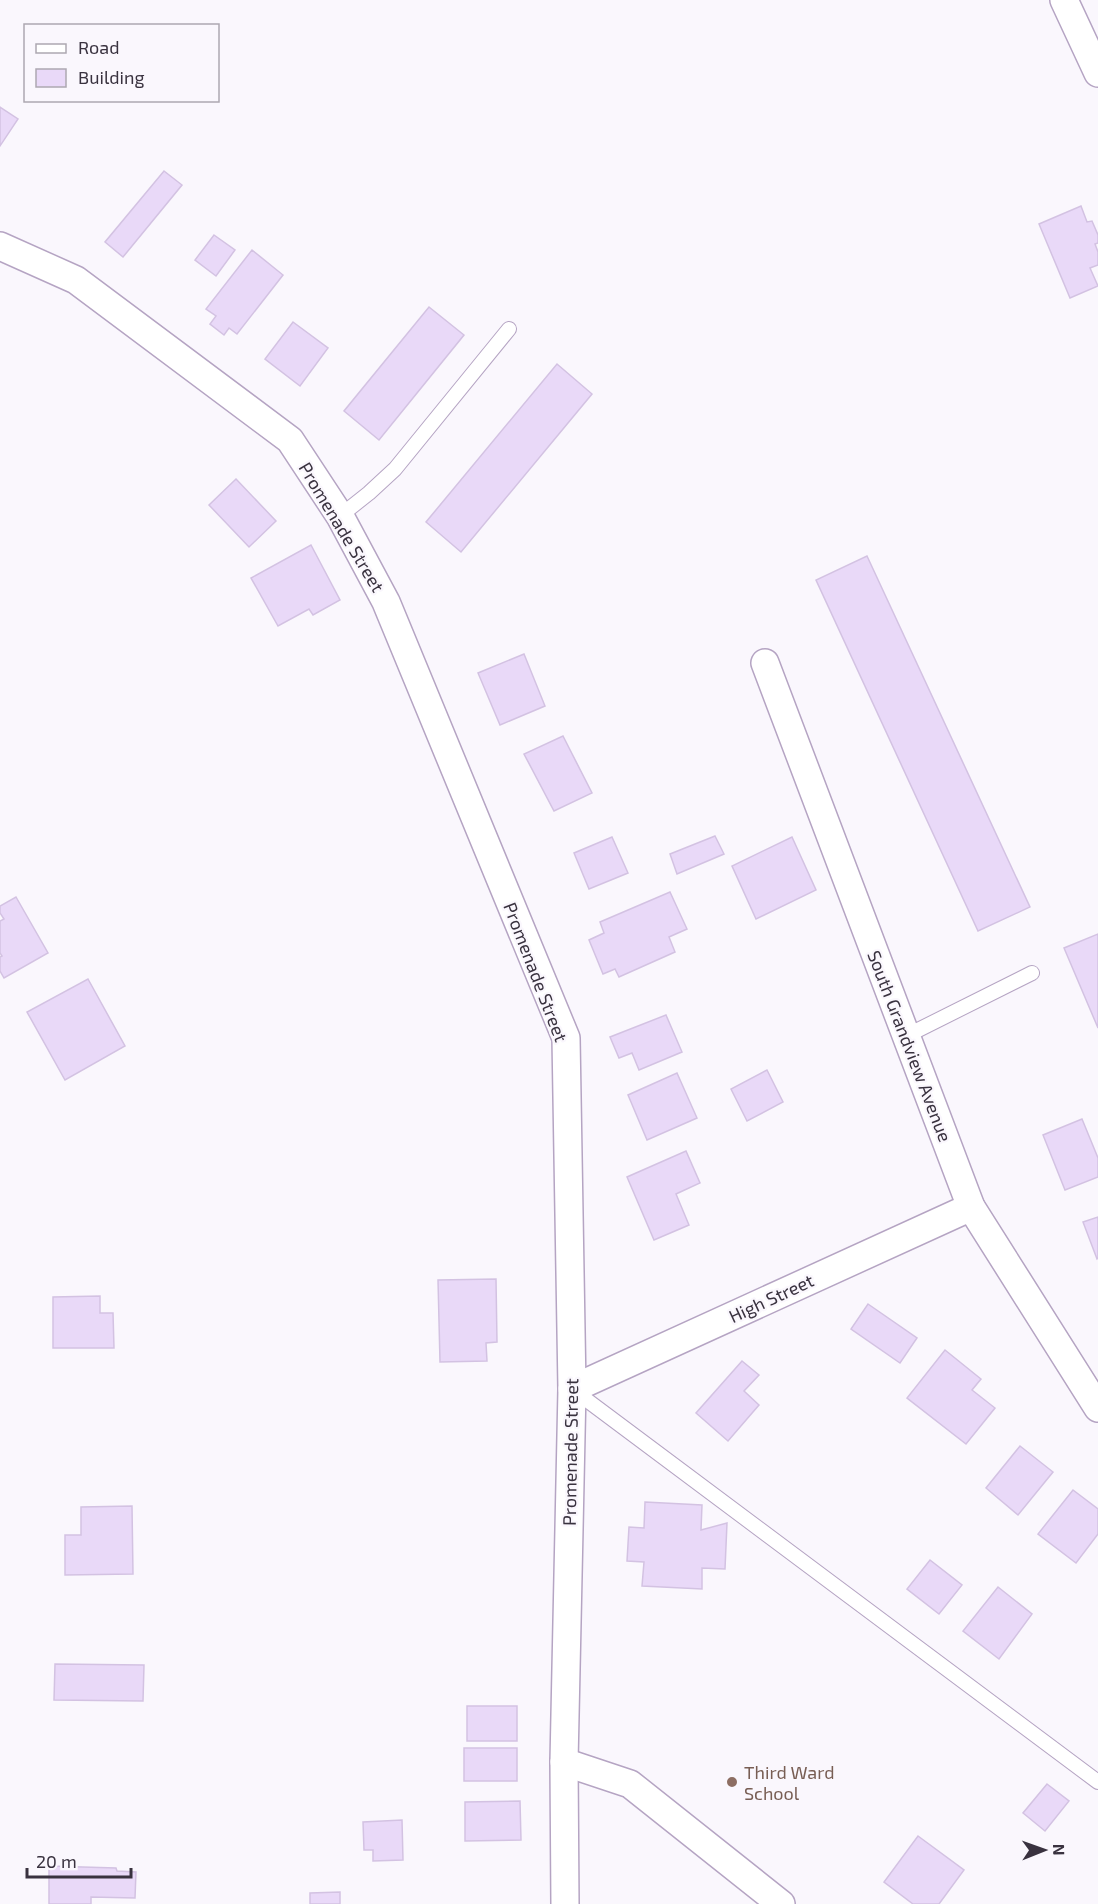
<svg xmlns="http://www.w3.org/2000/svg" width="1098" height="1904" viewBox="0 0 1098 1904" font-family="'Exo 2',sans-serif">
  <rect width="100%" height="100%" fill="#faf7fd"/>
  <g fill="#e9d9f8" stroke="#d3c2e2" stroke-width="1.5">
    <path d="M0,107L18,119L0,146Z"/>
    <path d="M164,171L182,185L123,257L105,242Z"/>
    <path d="M1081,206L1087,222L1092,221L1098,235V243L1095,244L1098,252V265L1090,268L1098,286L1070,298L1039,224Z"/>
    <path d="M214,235L235,250L216,276L195,260Z"/>
    <path d="M252,250L283,275L237,334L229,328L224,335L210,324L216,316L206,309Z"/>
    <path d="M429,307L464,335L379,440L344,411Z"/>
    <path d="M293,322L328,348L300,386L265,359Z"/>
    <path d="M557,364L592,394L461,552L426,522Z"/>
    <path d="M236,479L276,521L249,547L209,505Z"/>
    <path d="M311,545L340,600L313,615L309,609L278,626L251,578Z"/>
    <path d="M867,556L1030,907L978,931L816,580Z"/>
    <path d="M524,654L545,706L500,725L478,673Z"/>
    <path d="M563,736L592,793L554,811L524,754Z"/>
    <path d="M715,836L724,854L677,874L670,854Z"/>
    <path d="M612,837L628,873L589,889L574,853Z"/>
    <path d="M792,837L816,890L756,919L732,866Z"/>
    <path d="M670,892L687,929L669,937L675,952L619,977L615,969L603,974L589,940L604,933L600,922Z"/>
    <path d="M16,897L48,953L4,978L0,971V957L2,956L0,953V921L4,919L0,913V906Z"/>
    <path d="M1098,934V1028L1064,948Z"/>
    <path d="M88,979L125,1046L65,1080L27,1012Z"/>
    <path d="M666,1015L682,1052L639,1070L632,1053L619,1058L610,1037Z"/>
    <path d="M767,1070L783,1102L747,1121L731,1089Z"/>
    <path d="M677,1073L697,1118L647,1140L628,1095Z"/>
    <path d="M1082,1119L1098,1158V1177L1065,1190L1043,1135Z"/>
    <path d="M686,1151L700,1183L676,1194L689,1225L654,1240L627,1177Z"/>
    <path d="M1098,1217V1258L1097,1259L1083,1222Z"/>
    <path d="M496,1279L497,1342L486,1343L487,1361L440,1362L438,1280Z"/>
    <path d="M100,1296V1313H113L114,1348H53V1297Z"/>
    <path d="M868,1304L917,1338L900,1363L851,1329Z"/>
    <path d="M945,1350L981,1379L972,1390L995,1408L966,1444L907,1398Z"/>
    <path d="M742,1361L759,1375L744,1391L759,1405L728,1441L696,1413Z"/>
    <path d="M1020,1446L1053,1472L1018,1515L986,1488Z"/>
    <path d="M1073,1490L1098,1509V1534L1076,1563L1038,1534Z"/>
    <path d="M645,1502L702,1505L701,1530L727,1523L725,1569L702,1568V1589L642,1586L644,1562L627,1561L629,1527L644,1528Z"/>
    <path d="M132,1506L133,1574L65,1575V1535H81V1507Z"/>
    <path d="M930,1560L962,1585L939,1614L907,1589Z"/>
    <path d="M998,1587L1032,1614L999,1659L963,1631Z"/>
    <path d="M55,1664L144,1665L143,1701L54,1700Z"/>
    <rect x="467" y="1706" width="50" height="35"/>
    <rect x="464" y="1748" width="53" height="33"/>
    <path d="M1047,1784L1069,1801L1045,1831L1023,1813Z"/>
    <path d="M520,1801L521,1840L465,1841V1802Z"/>
    <path d="M402,1820L403,1860L373,1861V1850H364L363,1822Z"/>
    <path d="M918,1836L964,1870L939,1904H913L884,1882Z"/>
    <path d="M49,1866L116,1868L117,1871L136,1872L135,1898L91,1897V1904H49Z"/>
    <path d="M340,1892V1904H310V1893Z"/>
  </g>
  <g fill="none" stroke-linecap="round" stroke-linejoin="round">
    <g stroke="#b5a4c3" stroke-width="16">
      <g id="lane">
        <path d="M340,516L369,493L395,469L509,329"/>
        <path d="M906,1036L1032,973"/>
        <path d="M572,1389L1098,1782"/>
      </g>
    </g>
    <g stroke="#b5a4c3" stroke-width="30">
      <g id="street">
        <path d="M1064,0L1098,73"/>
        <path d="M0,246L76,280L290,440L340,516L386,602L566,1038L572,1389L564,1762L565,1904"/>
        <path d="M765,663L971,1207L1098,1408"/>
        <path d="M572,1389L971,1207"/>
        <path d="M564,1762L630,1784L781,1904"/>
      </g>
    </g>
    <use href="#lane" stroke="#fff" stroke-width="14"/>
    <use href="#street" stroke="#fff" stroke-width="27"/>
  </g>
  <circle fill="#8d6e63" stroke="#faf7fd" stroke-width="2" cx="732" cy="1782" r="6"/>
  <g text-anchor="middle" dominant-baseline="central" stroke-width="4.5" stroke-linejoin="round" paint-order="stroke">
    <g font-size="18" fill="#39323f" stroke="#faf7fd">
      <text transform="translate(342 527) rotate(59)">Promenade Street</text>
      <text transform="translate(536 972) rotate(69)">Promenade Street</text>
      <text transform="translate(910 1046) rotate(69)">South Grandview Avenue</text>
      <text transform="translate(771 1298) rotate(-25)">High Street</text>
      <text transform="translate(570 1452) rotate(-89)">Promenade Street</text>
    </g>
    <g font-size="18" fill="#785e54" stroke="#faf7fd" text-anchor="start">
      <text x="744" y="1772">Third Ward<tspan x="744" dy="21">School</tspan></text>
    </g>
  </g>
  <rect x="24" y="24" width="195" height="78" fill="#faf7fd" stroke="#ada8b1" stroke-width="1.5"/>
  <rect x="36" y="44" width="30" height="9" fill="#ffffff" stroke="#ada8b1" stroke-width="1.5"/>
  <text x="78" y="54" font-size="18" fill="#39323f">Road</text>
  <rect x="36" y="69" width="30" height="18" fill="#e9d9f8" stroke="#ada8b1" stroke-width="1.5"/>
  <text x="78" y="84" font-size="18" fill="#39323f">Building</text>
  <g transform="translate(1044 1850) rotate(89)" stroke="#faf7fd" stroke-width="4.5" paint-order="stroke">
  <path d="M0-4.5L10 22L0 15L-10 22Z" fill="#39323f"/>
  <text y="-9" font-size="16" font-weight="bold" text-anchor="middle" fill="#39323f">N</text>
  </g>
  <path d="M27 1868v9h104v-9" fill="none" stroke="#39323f" stroke-width="3"/>
  <text x="36" y="1868" font-size="18" fill="#39323f" stroke="#faf7fd" stroke-width="4.5" paint-order="stroke">20 m</text>
</svg>
